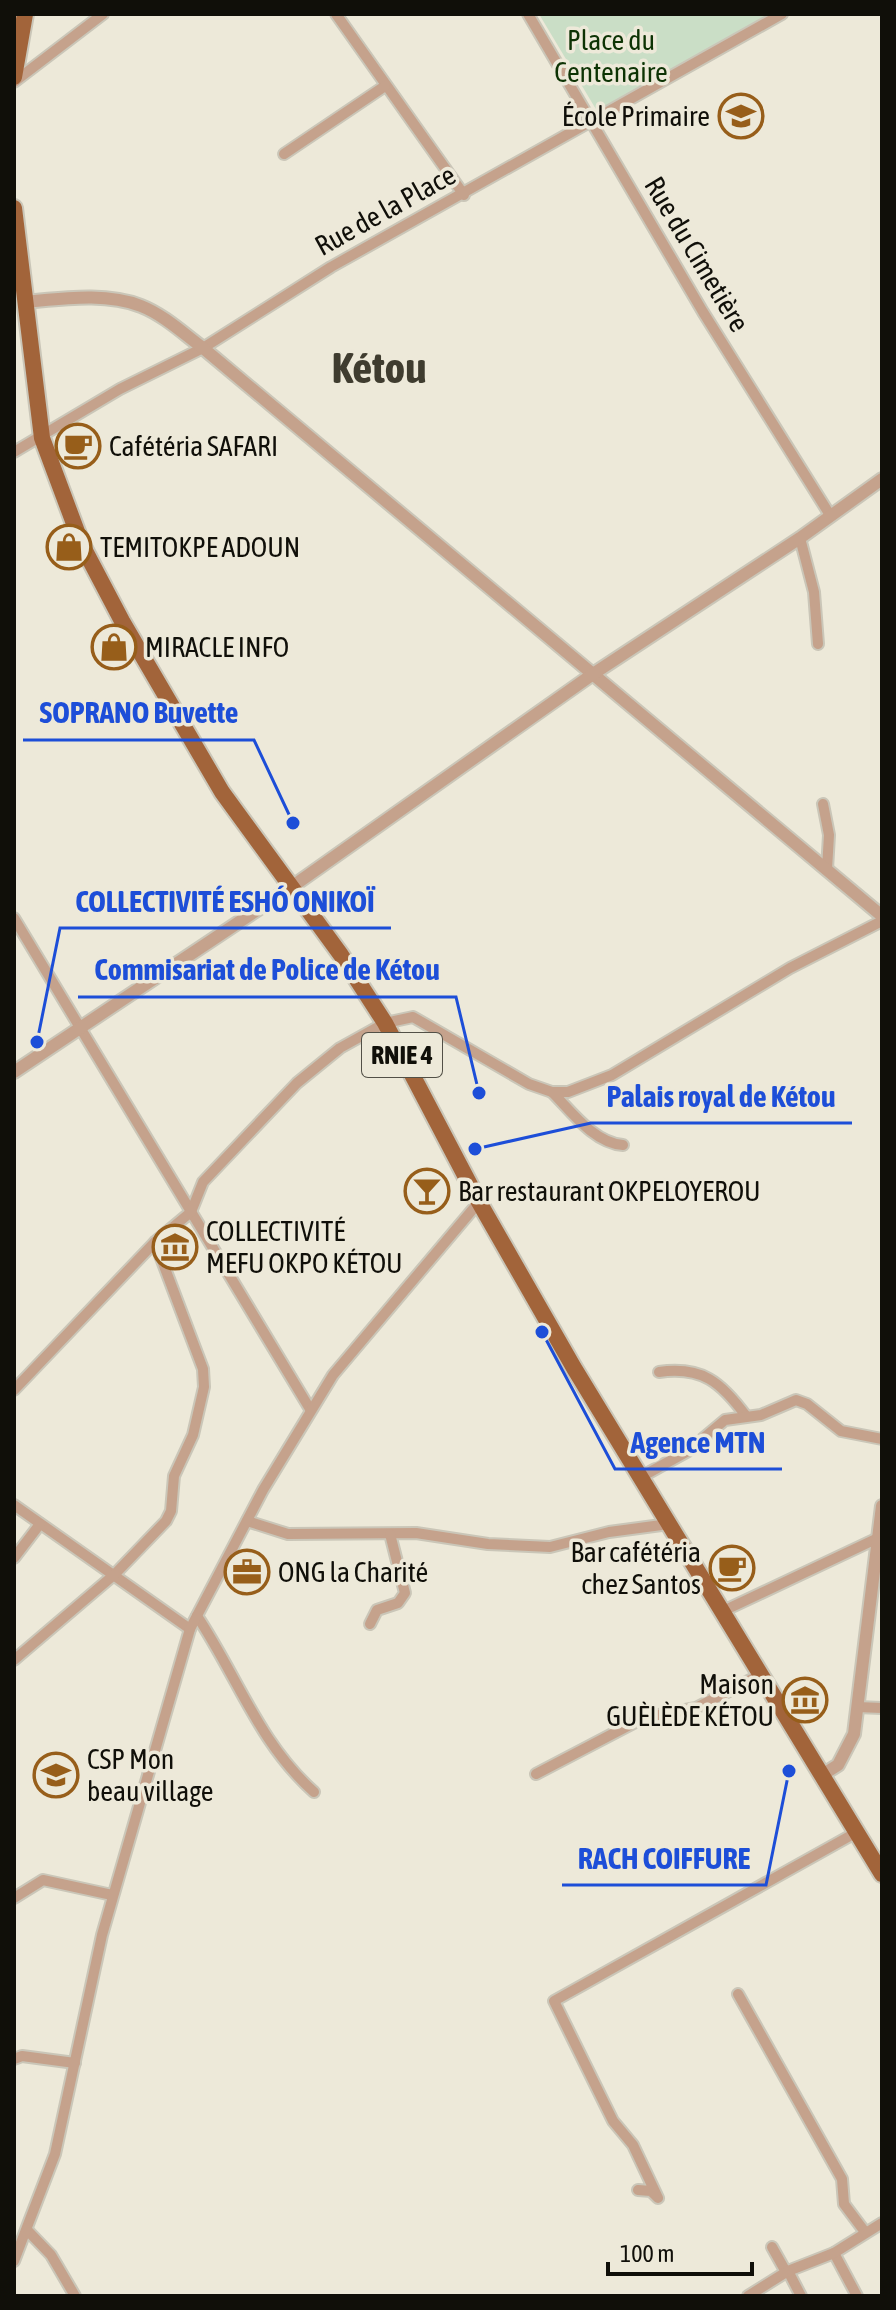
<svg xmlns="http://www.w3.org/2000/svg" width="896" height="2310" viewBox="0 0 896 2310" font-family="'Asap Condensed',sans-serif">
  <rect width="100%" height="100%" fill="#ede9d9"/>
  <path fill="#cadec6" d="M539,14H773L597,111Z"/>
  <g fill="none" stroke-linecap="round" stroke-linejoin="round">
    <g stroke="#cac6b8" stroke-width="14">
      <g id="minor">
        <path d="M336,14L464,195"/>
        <path d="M528,14L703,312L830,515"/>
        <path d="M14,82L103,14"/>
        <path d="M284,154L385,86"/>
        <path d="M14,452L120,389L203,348L331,267L782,14"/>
        <path d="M800,538L814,592L818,644"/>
        <path d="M823,804L829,835L827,869"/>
        <path d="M14,918L310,1409"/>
        <path d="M552,1092C571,1111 594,1143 623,1145"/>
        <path d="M659,1372C702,1366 721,1382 746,1416"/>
        <path d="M14,1390L155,1242L191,1212L203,1182L297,1083L340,1048L385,1023L413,1017L529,1084L552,1092H568L612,1075L790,968L882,921"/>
        <path d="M641,1477L688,1451L725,1420L761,1415L796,1400L807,1404L841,1431L882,1439"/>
        <path d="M14,1505L190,1629"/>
        <path d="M247,1521L288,1534L416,1533L488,1544L550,1547L609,1532L669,1524"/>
        <path d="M14,1558L40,1524"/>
        <path d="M721,1612L878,1538"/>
        <path d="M197,1616C237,1676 259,1743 314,1792"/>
        <path d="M370,1624L377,1610L398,1603L405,1593L390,1534"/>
        <path d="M14,1660L115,1574L166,1521L171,1511L174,1476L193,1435L204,1387L203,1369L155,1242"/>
        <path d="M857,1707L882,1708"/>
        <path d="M536,1774L643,1718L696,1708L758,1676"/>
        <path d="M14,1898L43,1880L112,1895"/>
        <path d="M738,1994L842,2179L844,2204L865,2232"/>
        <path d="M14,2059L22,2056L75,2063"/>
        <path d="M638,2190L651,2191L658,2198L633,2145L613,2121L554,2001L857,1832"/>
        <path d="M28,2231L51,2255L75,2296"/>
        <path d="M772,2247L786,2272"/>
        <path d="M834,2253L857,2296"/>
        <path d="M14,2261L55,2154L102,1935L190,1629L263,1490L333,1375L479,1202"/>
        <path d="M788,2271L801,2296"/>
        <path d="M748,2296L788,2271L834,2253L882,2223"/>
      </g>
    </g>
    <g stroke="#cac6b8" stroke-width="16">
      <g id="tertiary">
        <path d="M24,302C61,299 105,292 141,306C164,315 184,334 203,348L882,916"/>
        <path d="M14,1072L293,886L593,674L800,538L882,479"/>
        <path d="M822,1775L838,1765L854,1734L882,1506"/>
      </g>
    </g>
    <g stroke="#cac6b8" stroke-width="20">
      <g id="primary">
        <path d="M14,77L25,14"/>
        <path d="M14,208L42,438L82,545L122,621L222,792L341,955L385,1023L479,1202L574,1368L882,1874"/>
      </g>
    </g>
    <use href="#minor" stroke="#c5a28c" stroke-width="10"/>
    <use href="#tertiary" stroke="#c5a28c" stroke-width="12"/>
    <use href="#primary" stroke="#a2643a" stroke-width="16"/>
  </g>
  <defs>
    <g id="school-ring" transform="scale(2.3)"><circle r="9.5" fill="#ede9d9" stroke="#975e1a" stroke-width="1.5"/><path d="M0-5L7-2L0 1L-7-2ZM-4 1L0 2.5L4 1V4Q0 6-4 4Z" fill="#975e1a"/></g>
    <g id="cafe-ring" transform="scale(2.3)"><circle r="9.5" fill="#ede9d9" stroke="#975e1a" stroke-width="1.5"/><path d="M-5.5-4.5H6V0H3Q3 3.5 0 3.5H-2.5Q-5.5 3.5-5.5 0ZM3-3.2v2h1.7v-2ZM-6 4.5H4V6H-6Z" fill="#975e1a"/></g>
    <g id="shop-ring" transform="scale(2.3)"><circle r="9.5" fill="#ede9d9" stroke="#975e1a" stroke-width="1.5"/><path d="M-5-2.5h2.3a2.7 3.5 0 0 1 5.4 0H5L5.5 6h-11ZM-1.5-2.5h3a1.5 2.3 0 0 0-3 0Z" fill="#975e1a"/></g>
    <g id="bar-ring" transform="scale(2.3)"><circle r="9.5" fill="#ede9d9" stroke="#975e1a" stroke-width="1.5"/><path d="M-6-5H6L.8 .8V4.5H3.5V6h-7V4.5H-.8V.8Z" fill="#975e1a"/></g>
    <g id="museum-ring" transform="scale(2.3)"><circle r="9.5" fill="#ede9d9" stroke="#975e1a" stroke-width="1.5"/><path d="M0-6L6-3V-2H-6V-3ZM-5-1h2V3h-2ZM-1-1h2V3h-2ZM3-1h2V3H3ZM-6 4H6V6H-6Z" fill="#975e1a"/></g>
    <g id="office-ring" transform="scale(2.3)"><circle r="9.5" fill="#ede9d9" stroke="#975e1a" stroke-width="1.5"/><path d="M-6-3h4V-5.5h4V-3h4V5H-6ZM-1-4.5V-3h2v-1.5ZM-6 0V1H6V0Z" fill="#975e1a"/></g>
  </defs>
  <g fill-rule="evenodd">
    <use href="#school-ring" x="741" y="116"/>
    <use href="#cafe-ring" x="78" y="446"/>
    <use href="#shop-ring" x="69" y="547"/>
    <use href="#shop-ring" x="114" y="647"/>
    <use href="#bar-ring" x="427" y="1191"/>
    <use href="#museum-ring" x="175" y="1247"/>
    <use href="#cafe-ring" x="732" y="1568"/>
    <use href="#office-ring" x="247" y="1572"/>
    <use href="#museum-ring" x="805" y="1700"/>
    <use href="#school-ring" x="56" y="1775"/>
  </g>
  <g text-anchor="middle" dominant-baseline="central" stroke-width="7" stroke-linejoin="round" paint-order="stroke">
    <rect fill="#ede9d9" stroke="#525047" stroke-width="2" x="362" y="1033" width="80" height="44" rx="6"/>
    <g font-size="26" font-weight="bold" fill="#100f09">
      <text x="402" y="1055">RNIE 4</text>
    </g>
    <g font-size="28" fill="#0d3304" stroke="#ede9d9">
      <text x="611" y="40">Place du<tspan x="611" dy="32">Centenaire</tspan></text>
    </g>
    <g font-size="28" fill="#100f09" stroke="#ede9d9" text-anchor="start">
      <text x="710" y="116" text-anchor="end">École Primaire</text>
      <text x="109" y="446">Cafétéria SAFARI</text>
      <text x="100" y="547">TEMITOKPE ADOUN</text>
      <text x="145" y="647">MIRACLE INFO</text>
      <text x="458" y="1191">Bar restaurant OKPELOYEROU</text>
      <text x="206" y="1231">COLLECTIVITÉ<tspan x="206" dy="32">MEFU OKPO KÉTOU</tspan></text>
      <text x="701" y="1552" text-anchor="end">Bar cafétéria<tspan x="701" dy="32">chez Santos</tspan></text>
      <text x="278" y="1572">ONG la Charité</text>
      <text x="774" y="1684" text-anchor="end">Maison<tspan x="774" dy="32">GUÈLÈDE KÉTOU</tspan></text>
      <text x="87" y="1759">CSP Mon<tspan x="87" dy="32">beau village</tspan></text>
    </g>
    <g font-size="28" fill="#100f09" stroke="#ede9d9">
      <text transform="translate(385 210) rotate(-29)">Rue de la Place</text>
      <text transform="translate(697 254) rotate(59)">Rue du Cimetière</text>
    </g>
    <g font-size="44" font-weight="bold" fill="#3f3c2f" stroke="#ede9d9">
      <text x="379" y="367">Kétou</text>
    </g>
  </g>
  <path fill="none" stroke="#1d4ed8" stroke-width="3" d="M293 823L254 740H23M37 1042L60 928H391M479 1093L456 997H78M475 1149L591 1123H852M542 1332L615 1469H782M789 1771L766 1885H562"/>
  <g fill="#1d4ed8" stroke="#ede9d9" stroke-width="3">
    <circle cx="293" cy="823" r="8"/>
    <circle cx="37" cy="1042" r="8"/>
    <circle cx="479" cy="1093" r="8"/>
    <circle cx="475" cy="1149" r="8"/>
    <circle cx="542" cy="1332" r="8"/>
    <circle cx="789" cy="1771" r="8"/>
  </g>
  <g font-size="30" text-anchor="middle" font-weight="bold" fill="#1d4ed8" stroke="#ede9d9" stroke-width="7" stroke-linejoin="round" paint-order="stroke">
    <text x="139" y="723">SOPRANO Buvette</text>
    <text x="225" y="912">COLLECTIVITÉ ESHÓ ONIKOÏ</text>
    <text x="267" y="980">Commisariat de Police de Kétou</text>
    <text x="721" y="1107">Palais royal de Kétou</text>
    <text x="698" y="1453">Agence MTN</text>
    <text x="664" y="1869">RACH COIFFURE</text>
  </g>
  <rect width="896" height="2310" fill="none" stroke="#100f09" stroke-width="32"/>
  <path d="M608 2262v12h144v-12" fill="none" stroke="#100f09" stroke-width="4"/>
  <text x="620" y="2262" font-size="24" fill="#100f09" stroke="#ede9d9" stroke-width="6" paint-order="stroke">100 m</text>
</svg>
